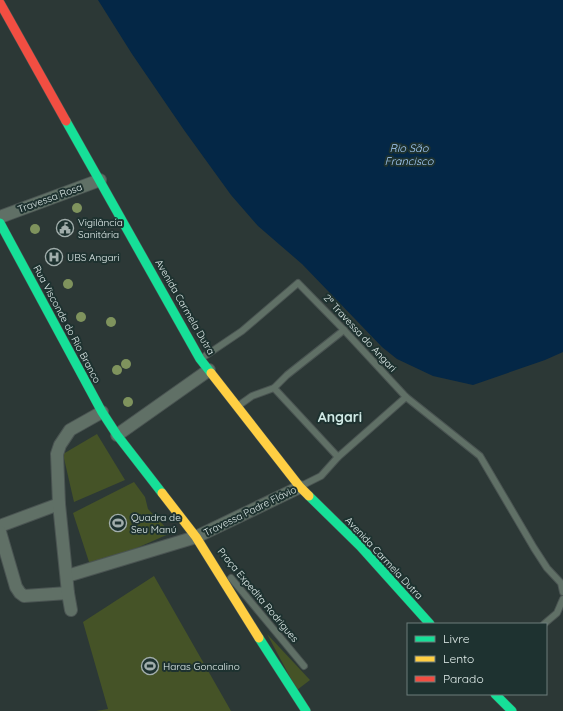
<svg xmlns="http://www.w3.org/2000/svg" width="563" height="711" viewBox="0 0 563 711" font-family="Quicksand,sans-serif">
  <rect width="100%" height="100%" fill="#2c3836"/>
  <g fill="#455327">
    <path d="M97,434L125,480L74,502L63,454Z"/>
    <path d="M134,482L145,497L148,509L171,533L91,568L73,513Z"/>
    <path d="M154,576L231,711H96L108,709L83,622Z"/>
    <path d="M267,634L310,680L297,690Z"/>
  </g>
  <path fill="#042746" d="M98,0H563V352L545,360L473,385L433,376L397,359L382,347L302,264L258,226L231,195L184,130L132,54Z"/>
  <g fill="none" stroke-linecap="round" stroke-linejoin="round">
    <g stroke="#4a5452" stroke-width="8">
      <g id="lane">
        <path d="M202,358L242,331L298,283L344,330L406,397L480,456L534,548L547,568L561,583L563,592"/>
        <path d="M274,388L338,457"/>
        <path d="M238,406L252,396L274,388L287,375L344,330"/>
        <path d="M301,486L321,476L338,457L406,397"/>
        <path d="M231,578L304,666"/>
        <path d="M544,624L557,613L563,599"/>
      </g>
    </g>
    <g stroke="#4a5452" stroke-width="14">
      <g id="street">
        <path d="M0,217L100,180"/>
        <path d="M117,435L209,370"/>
        <path d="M0,526L59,504"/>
        <path d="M0,532L16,587L20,593L24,596L68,593"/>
        <path d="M67,576L196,537L300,487"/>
        <path d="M71,610L68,593L59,504L57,454L60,445L70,430L102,412"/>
      </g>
    </g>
    <g stroke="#4a5452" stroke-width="10">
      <g id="fast">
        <path d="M66,121L200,359L211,373"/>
        <path d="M0,223L102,412L117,435L162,493"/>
        <path d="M309,496L360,546L430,624"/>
        <path d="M259,638L306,711"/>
        <path d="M495,694L512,711"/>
      </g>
    </g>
    <g stroke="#4a5452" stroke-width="10">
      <g id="slow">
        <path d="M211,373L300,487L309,496"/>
        <path d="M162,493L196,537L259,638"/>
      </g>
    </g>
    <g stroke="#4a5452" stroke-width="10">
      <path id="jam" d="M0,3L66,121"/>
    </g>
    <use href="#lane" stroke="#607066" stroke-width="6"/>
    <use href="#street" stroke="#607066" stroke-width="12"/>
    <use href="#fast" stroke="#16e098" stroke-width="9"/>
    <use href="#slow" stroke="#ffcf43" stroke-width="9"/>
    <use href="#jam" stroke="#f24e42" stroke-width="9"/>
  </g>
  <g fill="#7f935d">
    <circle cx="77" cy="208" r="5"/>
    <circle cx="35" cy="229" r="5"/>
    <circle cx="68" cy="284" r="5"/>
    <circle cx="81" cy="317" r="5"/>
    <circle cx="111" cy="322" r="5"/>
    <circle cx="126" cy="364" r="5"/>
    <circle cx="117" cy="370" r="5"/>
    <circle cx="128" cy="402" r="5"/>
  </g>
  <defs>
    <g id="civic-ring" transform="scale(0.9)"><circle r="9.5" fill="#1e3230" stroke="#a2aeac" stroke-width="1.5"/><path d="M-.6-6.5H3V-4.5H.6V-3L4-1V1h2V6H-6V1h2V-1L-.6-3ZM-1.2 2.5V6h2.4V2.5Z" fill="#a2aeac"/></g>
    <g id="hospital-ring" transform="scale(0.9)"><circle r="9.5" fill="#1e3230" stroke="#a2aeac" stroke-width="1.5"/><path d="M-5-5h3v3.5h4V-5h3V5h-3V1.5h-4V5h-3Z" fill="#a2aeac"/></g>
    <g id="stadium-ring" transform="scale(0.9)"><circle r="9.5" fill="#1e3230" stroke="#a2aeac" stroke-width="1.5"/><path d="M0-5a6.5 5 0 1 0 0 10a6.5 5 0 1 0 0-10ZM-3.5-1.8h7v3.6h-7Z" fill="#a2aeac"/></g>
  </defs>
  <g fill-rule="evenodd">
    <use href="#civic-ring" x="65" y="228"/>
    <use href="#hospital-ring" x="54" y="257"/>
    <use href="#stadium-ring" x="118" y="523"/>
    <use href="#stadium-ring" x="150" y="666"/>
  </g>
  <g text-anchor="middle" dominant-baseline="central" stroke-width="4" stroke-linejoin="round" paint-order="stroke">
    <g font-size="10" fill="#e1edeb" stroke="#1e3230">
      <text transform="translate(50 198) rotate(-20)">Travessa Rosa</text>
      <text transform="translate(185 307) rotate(60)">Avenida Carmela Dutra</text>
      <text transform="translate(67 324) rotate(62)">Rua Visconde do Rio Branco</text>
      <text transform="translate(360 333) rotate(47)">2ª Travessa do Angari</text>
      <text transform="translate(250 511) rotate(-26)">Travessa Padre Flávio</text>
      <text transform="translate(384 558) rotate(47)">Avenida Carmela Dutra</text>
      <text transform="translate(258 595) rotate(50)">Praça Expedita Rodrigues</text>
    </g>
    <g font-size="10" fill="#e1edeb" stroke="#1e3230" text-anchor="start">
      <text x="78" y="222">Vigilância<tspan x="78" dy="12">Sanitária</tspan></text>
      <text x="67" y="257">UBS Angari</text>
      <text x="131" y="517">Quadra de<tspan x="131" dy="12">Seu Manú</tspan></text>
      <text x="163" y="666">Haras Goncalino</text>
    </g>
    <g font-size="11" font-style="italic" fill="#a8d0fd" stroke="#1e3230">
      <text x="409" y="148">Rio São<tspan x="409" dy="13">Francisco</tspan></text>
    </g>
    <g font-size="14" font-weight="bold" fill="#d1eae6" stroke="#1e3230">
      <text x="340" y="417">Angari</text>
    </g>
  </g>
  <rect x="407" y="623" width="140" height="72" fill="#1e3230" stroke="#6c7d7b"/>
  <rect x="415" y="636" width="20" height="6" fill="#16e098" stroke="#6c7d7b"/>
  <text x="443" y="643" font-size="12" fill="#e1edeb">Livre</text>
  <rect x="415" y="656" width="20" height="6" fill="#ffcf43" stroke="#6c7d7b"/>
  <text x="443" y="663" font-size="12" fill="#e1edeb">Lento</text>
  <rect x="415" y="676" width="20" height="6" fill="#f24e42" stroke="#6c7d7b"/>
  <text x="443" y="683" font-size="12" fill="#e1edeb">Parado</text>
</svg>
